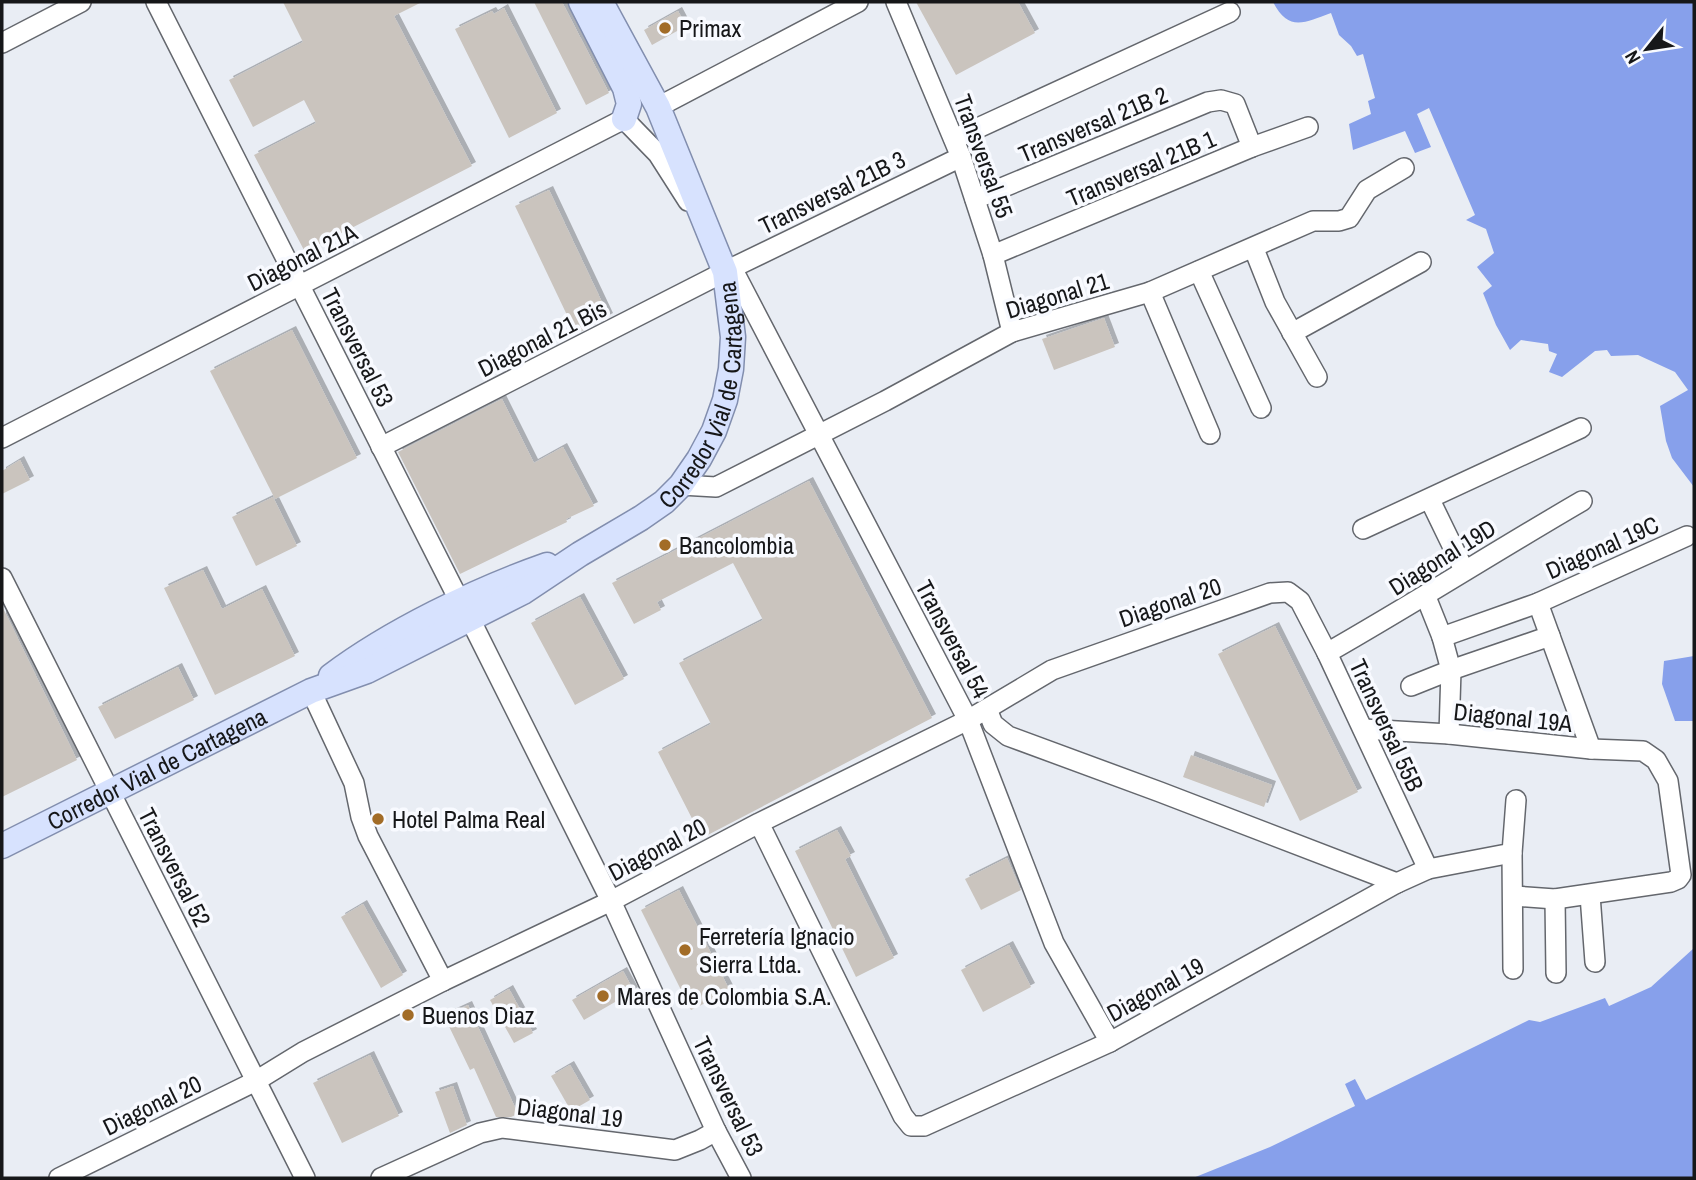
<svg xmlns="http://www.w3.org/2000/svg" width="1696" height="1180" viewBox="0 0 1696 1180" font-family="'Archivo Narrow',sans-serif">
  <defs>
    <filter id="shadow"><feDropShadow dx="4" dy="-4" stdDeviation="0" flood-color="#0004"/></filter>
  </defs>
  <rect width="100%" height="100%" fill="#e9edf4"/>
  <g fill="#87a0eb">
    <path d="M1273,2H1694V487L1672,458L1666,441L1660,406L1688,390L1675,372L1638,355L1611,356L1607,350L1595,351L1562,377L1549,372L1557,354L1549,351L1548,344L1521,340L1510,350L1496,325L1483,293L1492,286L1477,267L1494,253L1486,229L1466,220L1475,215L1429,108L1417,114L1431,147L1415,153L1405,131L1353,150L1349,124L1371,114L1368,101L1375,98L1363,54L1357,56L1351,46L1339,35L1331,13C1305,22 1289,33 1273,2Z"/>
    <path d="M1694,656V721H1675L1662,684L1664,661Z"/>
    <path d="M1694,948V1178H1193L1270,1147L1355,1106L1345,1084L1355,1079L1366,1100L1529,1020L1540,1022L1605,998L1609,1006L1651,987Z"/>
  </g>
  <g fill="#cac4be" filter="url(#shadow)">
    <path d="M283,2H422L394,16L472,166L305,252L254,155L316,123L304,100L253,127L229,80L303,42Z"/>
    <path d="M534,2H562L609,93L586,105Z"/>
    <path d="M916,2H1018L1035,33L956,75Z"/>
    <path d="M504,8L557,113L509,138L455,29L492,11L494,14Z"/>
    <path d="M678,11L686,26L652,45L644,30Z"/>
    <path d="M549,190L609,317L576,334L515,206Z"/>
    <path d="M1104,318L1115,347L1054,370L1042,339Z"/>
    <path d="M292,330L357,458L275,499L210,371Z"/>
    <path d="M502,399L534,463L563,447L594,506L566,519L567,522L460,574L398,452Z"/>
    <path d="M20,460L30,480L2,494V471Z"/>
    <path d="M809,481L932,718L702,838L658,752L711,724L679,663L763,620L733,563L657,602L661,610L634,624L612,583Z"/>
    <path d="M273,497L297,546L256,566L232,517Z"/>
    <path d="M203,570L222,609L262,589L295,656L215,695L164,588Z"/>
    <path d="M580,597L624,679L575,705L531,623Z"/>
    <path d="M2,606L77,760L2,797Z"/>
    <path d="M1275,626L1358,792L1300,821L1218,654Z"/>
    <path d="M178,667L194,700L115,739L98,707Z"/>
    <path d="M1191,755L1272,785L1264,807L1183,777Z"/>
    <path d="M837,830L851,856L845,859L894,958L856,977L795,851Z"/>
    <path d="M1007,858L1021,890L981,910L965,879Z"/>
    <path d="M679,890L730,991L691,1010L641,910Z"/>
    <path d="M363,904L403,975L381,988L341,917Z"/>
    <path d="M1009,945L1031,987L983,1012L961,970Z"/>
    <path d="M623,971L634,991L584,1020L572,1000Z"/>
    <path d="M509,989L533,1033L514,1043L490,1000Z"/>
    <path d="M468,1005L518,1114L511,1117H496L474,1068L470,1070L444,1016Z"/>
    <path d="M370,1055L399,1116L342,1143L313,1083Z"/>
    <path d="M570,1065L590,1100L571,1111L551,1076Z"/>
    <path d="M453,1086L467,1125L450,1133L435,1092Z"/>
  </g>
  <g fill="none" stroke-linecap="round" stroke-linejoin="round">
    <g stroke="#64676d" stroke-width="22">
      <g id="minor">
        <path d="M156,2L460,602"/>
        <path d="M896,2L961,157L993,255L1012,332"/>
        <path d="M2,43L81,2"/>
        <path d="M658,107L858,2"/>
        <path d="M954,139L1230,12"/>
        <path d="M975,199L1208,102L1221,100L1235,104L1252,147"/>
        <path d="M1254,249L1275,302L1317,377"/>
        <path d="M993,255L1252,147L1308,127"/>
        <path d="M732,268L968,720L1054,943L1110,1042"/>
        <path d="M1199,271L1261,408"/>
        <path d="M1150,292L1210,434"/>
        <path d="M1292,333L1421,262"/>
        <path d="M2,438L624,119L658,154L688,201"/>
        <path d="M381,447L732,268L961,157"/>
        <path d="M681,485L716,487L885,401L1012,332L1150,292L1313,221H1339L1349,218L1367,190L1404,168"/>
        <path d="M1430,500L1464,570"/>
        <path d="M1363,529L1581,428"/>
        <path d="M2,578L305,1178"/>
        <path d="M1426,597L1442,637L1451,670L1449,734"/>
        <path d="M1538,603L1591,749"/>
        <path d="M470,619L611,901L716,1131L741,1178"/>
        <path d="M1442,637L1538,603L1687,536"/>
        <path d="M1327,653C1413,604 1496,551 1582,501"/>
        <path d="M1411,686L1451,670L1550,636"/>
        <path d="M311,691L354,783L361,817L368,836L443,981"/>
        <path d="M987,709L993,724L1008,736L1160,792L1397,883"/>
        <path d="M1363,729L1449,734L1591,749L1643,751L1656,760L1668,781L1681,875L1678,879L1671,882L1555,899L1514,896"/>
        <path d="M1512,853L1513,969"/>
        <path d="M1428,869L1512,853L1516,800"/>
        <path d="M1590,895L1595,962"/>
        <path d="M1555,899L1556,973"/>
        <path d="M59,1178L256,1081L303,1052L443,981L611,901L759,823L968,720L1052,670L1270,593L1288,592L1300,601L1327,653L1428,869L1397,883L1110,1042L924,1126H911L903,1116L759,823"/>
        <path d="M381,1178L480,1133L502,1128L675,1150L700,1140L716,1131"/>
      </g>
    </g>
    <g stroke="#828eae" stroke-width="27">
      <g id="major">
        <path d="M581,2L625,88L629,104L624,119"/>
        <path d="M331,676C391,631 476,590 547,565"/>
        <path id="s1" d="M2,846L311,691L367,671L523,592L580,554L641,518L664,502L681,485L699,459L714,431L725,400L731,369L733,337L725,272L658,107L601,2"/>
      </g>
    </g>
    <use href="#minor" stroke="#fff" stroke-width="19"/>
    <use href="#major" stroke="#d7e2fe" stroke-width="24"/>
  </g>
  <g fill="#a26c27" stroke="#f8faff" stroke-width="2.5">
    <circle cx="665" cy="28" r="7"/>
    <circle cx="665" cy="545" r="7"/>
    <circle cx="378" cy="819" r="7"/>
    <circle cx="685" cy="950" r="7"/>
    <circle cx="603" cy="996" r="7"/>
    <circle cx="408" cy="1015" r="7"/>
  </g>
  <g text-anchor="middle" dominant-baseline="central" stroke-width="7" stroke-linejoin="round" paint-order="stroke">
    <g font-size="24" fill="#161719" stroke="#f8faff" text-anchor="start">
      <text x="679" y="28">Primax</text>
      <text x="679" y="545">Bancolombia</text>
      <text x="392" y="819">Hotel Palma Real</text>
      <text x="699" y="936">Ferretería Ignacio<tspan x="699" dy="28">Sierra Ltda.</tspan></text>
      <text x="617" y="996">Mares de Colombia S.A.</text>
      <text x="422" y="1015">Buenos Diaz</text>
    </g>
    <g font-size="24" fill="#161719" stroke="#f8faff">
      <text transform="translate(1093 124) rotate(-23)">Transversal 21B 2</text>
      <text transform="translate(984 156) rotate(70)">Transversal 55</text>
      <text transform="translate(1141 168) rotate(-23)">Transversal 21B 1</text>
      <text transform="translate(832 192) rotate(-26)">Transversal 21B 3</text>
      <text transform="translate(302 257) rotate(-27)">Diagonal 21A</text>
      <text transform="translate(1057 295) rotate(-17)">Diagonal 21</text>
      <text transform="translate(542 338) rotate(-27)">Diagonal 21 Bis</text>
      <text transform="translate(358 347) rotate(63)">Transversal 53</text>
      <text stroke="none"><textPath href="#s1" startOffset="866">Corredor Vial de Cartagena</textPath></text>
      <text transform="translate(1602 547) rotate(-24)">Diagonal 19C</text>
      <text transform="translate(1442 557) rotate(-32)">Diagonal 19D</text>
      <text transform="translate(1170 602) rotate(-19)">Diagonal 20</text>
      <text transform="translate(953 639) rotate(62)">Transversal 54</text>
      <text transform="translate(1513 717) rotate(6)">Diagonal 19A</text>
      <text transform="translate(1387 725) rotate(65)">Transversal 55B</text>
      <text stroke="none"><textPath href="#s1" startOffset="173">Corredor Vial de Cartagena</textPath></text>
      <text transform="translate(657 849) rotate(-28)">Diagonal 20</text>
      <text transform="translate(175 867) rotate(63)">Transversal 52</text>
      <text transform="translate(1155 989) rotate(-29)">Diagonal 19</text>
      <text transform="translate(729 1096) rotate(64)">Transversal 53</text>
      <text transform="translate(152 1105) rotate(-26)">Diagonal 20</text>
      <text transform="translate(570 1112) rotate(7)">Diagonal 19</text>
    </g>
  </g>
  <rect width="1696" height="1180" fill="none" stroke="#161719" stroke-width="7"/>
  <g transform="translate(1647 49) rotate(240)" stroke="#f8faff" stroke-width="5" paint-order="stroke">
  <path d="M0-5L12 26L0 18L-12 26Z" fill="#161719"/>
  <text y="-10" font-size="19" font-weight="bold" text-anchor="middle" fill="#161719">N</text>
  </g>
</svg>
